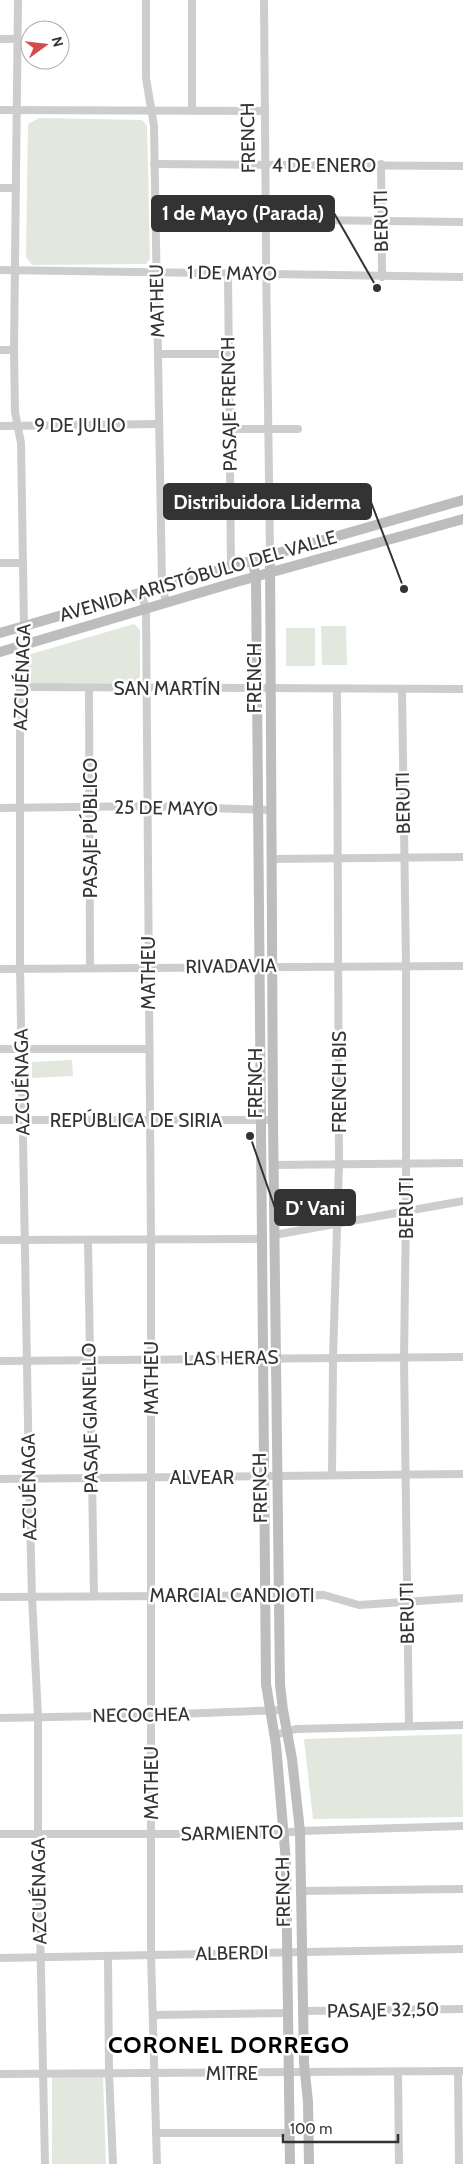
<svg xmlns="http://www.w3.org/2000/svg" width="463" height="2164" viewBox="0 0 463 2164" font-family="Cabin,sans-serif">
  <rect width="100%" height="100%" fill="#fff"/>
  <g fill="#e2e8dd">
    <path d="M39,118L142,120L147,126L150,259L146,264L32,265L26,257L28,124Z"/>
    <path d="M134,624L140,630V676L136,683H29L27,678V658L31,654Z"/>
    <path d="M321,626H346L347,665H322Z"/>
    <rect x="286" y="628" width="29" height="38"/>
    <path d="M72,1060L73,1076L32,1078V1062Z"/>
    <path d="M462,1734L463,1817L313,1819L304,1739Z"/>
    <path d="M52,2077H103L106,2164H52Z"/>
  </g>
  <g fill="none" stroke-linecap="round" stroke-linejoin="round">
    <g stroke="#cdcdcd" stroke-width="8">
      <path d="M18,0L14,350L15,412L21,443L24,626L20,645V968L29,1479L32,1597L38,1717V1833L45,2164"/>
      <path d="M146,0V78L154,126L162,585L166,602"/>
      <path d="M192,0V110"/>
      <path d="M264,0C265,185 267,369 270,554"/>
      <path d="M0,39H17"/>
      <path d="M0,110L265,111"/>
      <path d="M154,164L463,166"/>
      <path d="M381,164L382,277"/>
      <path d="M0,188H15"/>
      <path d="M155,218L463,222"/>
      <path d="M0,270L463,277"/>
      <path d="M228,274L231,565"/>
      <path d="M0,350H14"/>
      <path d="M158,354H228"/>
      <path d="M0,426L159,424"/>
      <path d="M229,429H298"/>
      <path d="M0,563H23"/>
      <path d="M140,592L146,608L151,1240V1955L157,2164"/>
      <path d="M21,687L463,689"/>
      <path d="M89,688L90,968"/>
      <path d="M402,690L406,965V1210L404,1358L409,1726"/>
      <path d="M0,808L147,806L272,810"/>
      <path d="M272,859L463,857"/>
      <path d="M0,969L463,966"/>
      <path d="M0,1049H148"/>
      <path d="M0,1120H273"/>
      <path d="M273,1165L463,1163"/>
      <path d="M274,1235L463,1201"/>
      <path d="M0,1240L262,1239"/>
      <path d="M88,1240L94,1596"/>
      <path d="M0,1361L463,1357"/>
      <path d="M332,1475L333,1358L339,1165L337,690"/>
      <path d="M0,1479L463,1474"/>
      <path d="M0,1597L324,1595L359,1605L463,1598"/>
      <path d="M0,1718L151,1715L283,1710"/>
      <path d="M275,1735L296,1729L463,1725"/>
      <path d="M0,1834H273L300,1831L463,1826"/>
      <path d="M301,1891L463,1889"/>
      <path d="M108,1956L109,2073L113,2164"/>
      <path d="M0,1958L463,1949"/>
      <path d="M302,2011L463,2009"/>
      <path d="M153,2015L288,2013"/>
      <path d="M458,2071L459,2164"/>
      <path d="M398,2072L399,2164"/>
      <path d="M0,2074L463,2071"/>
      <path d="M156,2133H290"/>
    </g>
    <g stroke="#bdbdbd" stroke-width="10">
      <path d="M270,554L273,1120L280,1685L283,1710L292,1759L300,1831L304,2063L308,2102L309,2164"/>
      <path d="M252,559L256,577L266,1684L276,1745L286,1862L290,2164"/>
      <path d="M0,633L463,500"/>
      <path d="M0,652L236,582L463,519"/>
    </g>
  </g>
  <g text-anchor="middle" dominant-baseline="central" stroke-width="5" stroke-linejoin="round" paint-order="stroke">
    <g font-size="19" fill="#333" stroke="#fff">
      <text transform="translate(248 138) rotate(-91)">FRENCH</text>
      <text x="324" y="165">4 DE ENERO</text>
      <text transform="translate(381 221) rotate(-91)">BERUTI</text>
      <text transform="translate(232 273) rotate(1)">1 DE MAYO</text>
      <text transform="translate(157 301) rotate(-91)">MATHEU</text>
      <text transform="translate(229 404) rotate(-91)">PASAJE FRENCH</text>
      <text x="80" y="425">9 DE JULIO</text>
      <text transform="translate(198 576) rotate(-16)">AVENIDA ARISTÓBULO DEL VALLE</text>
      <text transform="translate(22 677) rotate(-88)">AZCUÉNAGA</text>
      <text transform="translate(254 678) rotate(-90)">FRENCH</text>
      <text x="167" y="688">SAN MARTÍN</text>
      <text transform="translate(403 803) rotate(-91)">BERUTI</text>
      <text transform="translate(166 808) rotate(1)">25 DE MAYO</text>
      <text transform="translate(90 828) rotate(-90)">PASAJE PÚBLICO</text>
      <text transform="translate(231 966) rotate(-1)">RIVADAVIA</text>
      <text transform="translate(148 973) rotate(-90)">MATHEU</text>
      <text transform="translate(22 1082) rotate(-91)">AZCUÉNAGA</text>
      <text transform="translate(339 1082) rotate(-90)">FRENCH BIS</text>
      <text transform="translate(255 1083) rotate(-90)">FRENCH</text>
      <text x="136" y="1120">REPÚBLICA DE SIRIA</text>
      <text transform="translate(406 1208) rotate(-90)">BERUTI</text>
      <text transform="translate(231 1358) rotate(-1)">LAS HERAS</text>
      <text transform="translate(151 1378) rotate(-90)">MATHEU</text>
      <text transform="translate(90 1418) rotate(-91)">PASAJE GIANELLO</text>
      <text x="202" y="1477">ALVEAR</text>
      <text transform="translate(29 1487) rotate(-91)">AZCUÉNAGA</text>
      <text transform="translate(260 1488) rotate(-91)">FRENCH</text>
      <text x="232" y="1595">MARCIAL CANDIOTI</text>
      <text transform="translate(407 1613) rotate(-91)">BERUTI</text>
      <text transform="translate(141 1715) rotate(-1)">NECOCHEA</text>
      <text transform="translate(151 1783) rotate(-90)">MATHEU</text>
      <text transform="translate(232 1833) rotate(-1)">SARMIENTO</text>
      <text transform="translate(39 1891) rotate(-91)">AZCUÉNAGA</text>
      <text transform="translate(283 1892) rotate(-91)">FRENCH</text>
      <text transform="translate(232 1953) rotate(-1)">ALBERDI</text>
      <text transform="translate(383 2010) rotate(-1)">PASAJE 32,50</text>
      <text x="232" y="2073">MITRE</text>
    </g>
    <g font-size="24" font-weight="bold" letter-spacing="1" fill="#000" stroke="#fff">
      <text x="229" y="2044">CORONEL DORREGO</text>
    </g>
  </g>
  <path fill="none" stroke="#333" stroke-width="2" d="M377 288L334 213M404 589L371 502M250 1136L275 1208"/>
  <g fill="#333" stroke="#fff" stroke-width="2">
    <circle cx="377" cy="288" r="5"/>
    <circle cx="404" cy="589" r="5"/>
    <circle cx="250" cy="1136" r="5"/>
  </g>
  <g fill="#333" stroke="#333" stroke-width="2">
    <rect x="152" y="196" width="182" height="35" rx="5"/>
    <rect x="164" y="484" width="207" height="35" rx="5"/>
    <rect x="275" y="1190" width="80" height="35" rx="5"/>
  </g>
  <g font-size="20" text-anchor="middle" font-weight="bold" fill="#fff">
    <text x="243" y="220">1 de Mayo (Parada)</text>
    <text x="267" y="509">Distribuidora Liderma</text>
    <text x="315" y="1215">D' Vani</text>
  </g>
  <g transform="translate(45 45) rotate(75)"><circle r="24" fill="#ffffff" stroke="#adadad"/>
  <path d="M0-4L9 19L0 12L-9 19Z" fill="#d34d4c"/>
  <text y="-8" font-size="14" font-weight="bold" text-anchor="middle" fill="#333333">N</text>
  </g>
  <path d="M283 2134v8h115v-8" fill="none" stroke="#333333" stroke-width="2.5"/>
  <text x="290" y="2134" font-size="15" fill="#333333" stroke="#ffffff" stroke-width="4" paint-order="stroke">100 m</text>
</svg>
